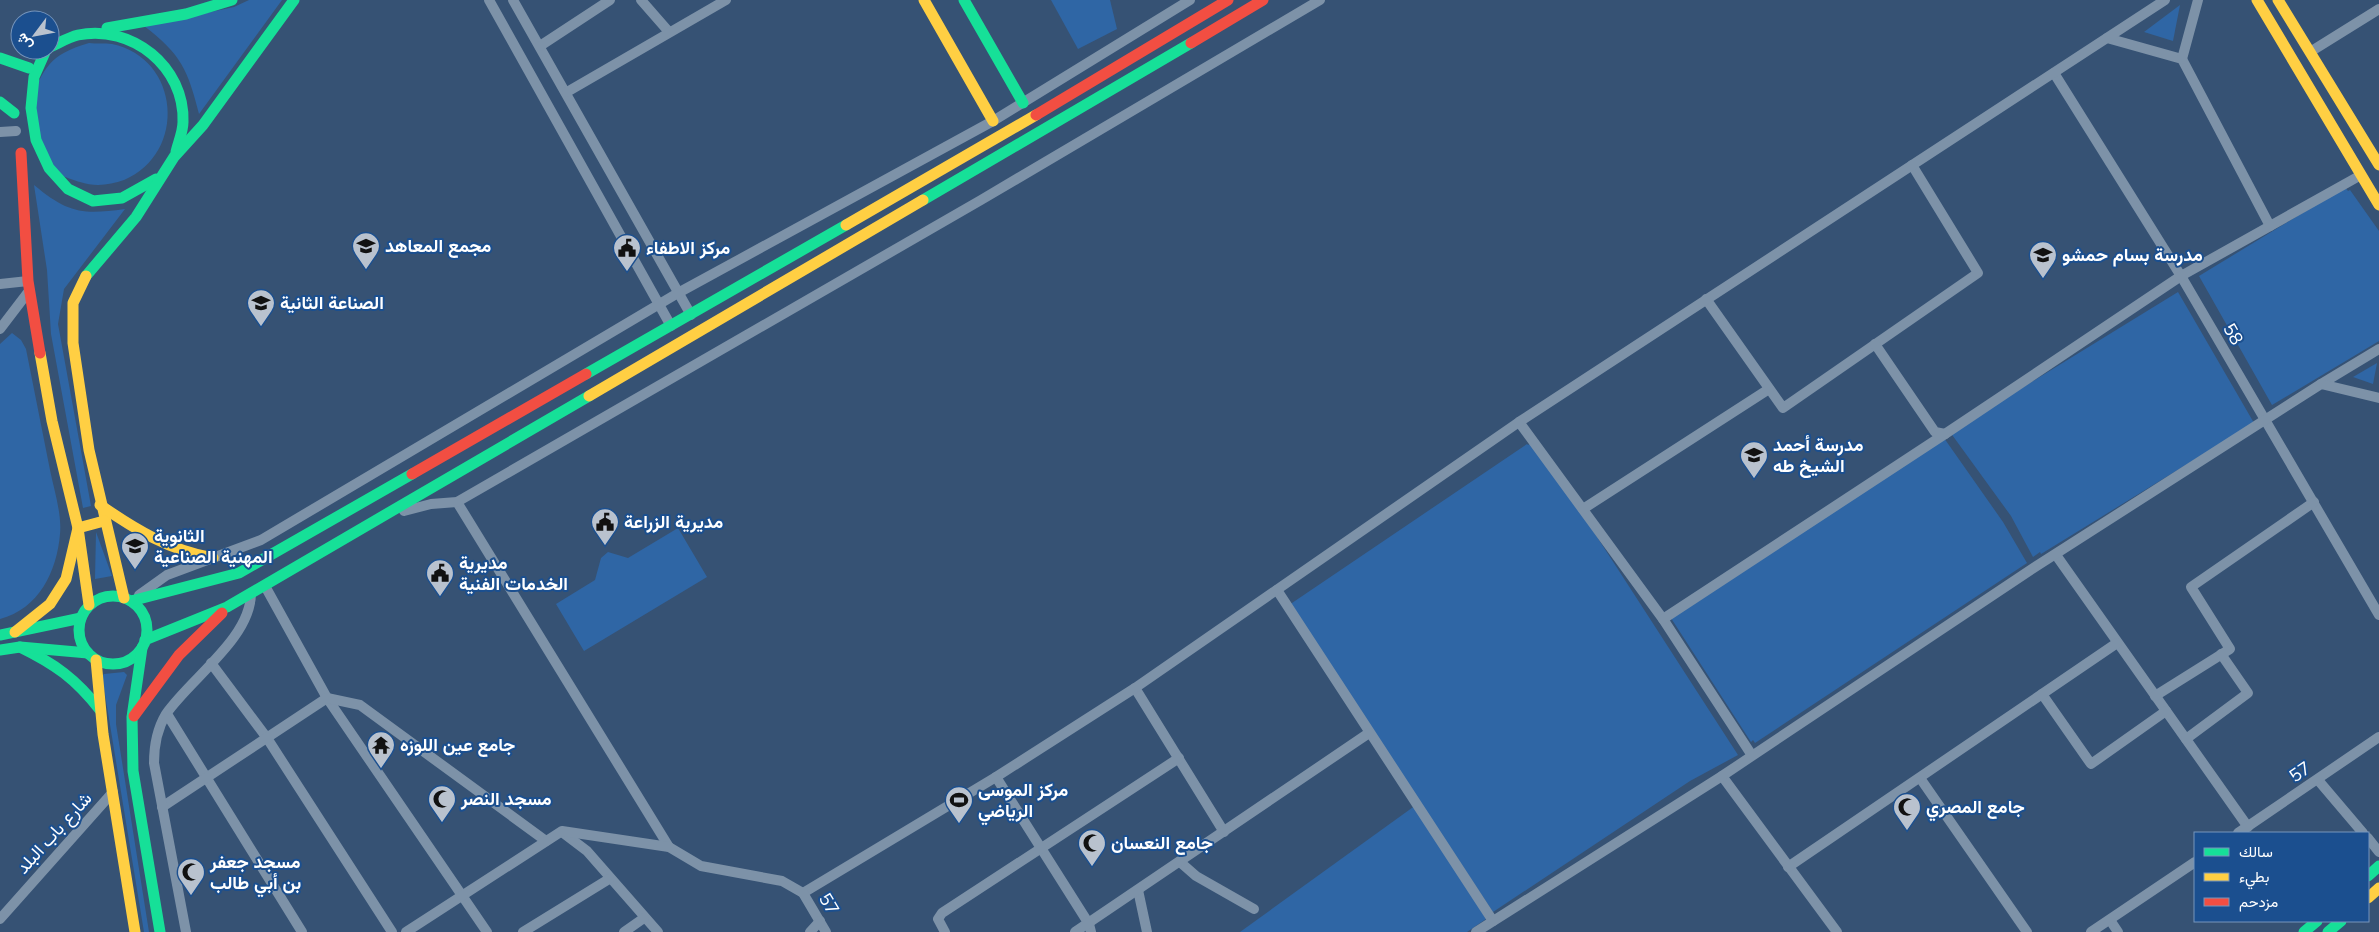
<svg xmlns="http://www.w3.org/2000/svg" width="2379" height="932" viewBox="0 0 2379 932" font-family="'Nunito Sans',Vazirmatn,sans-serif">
  <rect width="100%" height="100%" fill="#365274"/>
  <g fill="#2f66a5">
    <path d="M249,0H282L199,114C188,70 181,54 144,26L234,7Z"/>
    <path d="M1051,0H1110L1117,29L1078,49Z"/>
    <path d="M2180,5L2173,41L2144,32Z"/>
    <path d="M89,43C96,44 105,43 112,44C180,58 188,153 124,180C110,185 95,187 80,182C70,179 53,174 48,164C38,146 34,122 28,103C46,67 48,55 89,43Z"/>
    <path d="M34,185C68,213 82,215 125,209L64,289L58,324L91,506L83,508L51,334L47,270Z"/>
    <path d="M2345,187L2348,191L2350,190L2379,231V341L2272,405L2199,276Z"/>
    <path d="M2178,292L2254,423L2041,554L2040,552L2033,557L2011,516L1950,432Z"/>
    <path d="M12,333L21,340L26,349C34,389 42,430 50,470C54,490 62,514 60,534C57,571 39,609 0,619V344Z"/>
    <path d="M2377,363L2373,384L2353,377Z"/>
    <path d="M1944,438L2003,522L2027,563L1755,743L1753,740L1751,742L1669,615Z"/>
    <path d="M1535,441L1738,755L1690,781L1493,912L1289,605L1527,444L1528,445Z"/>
    <path d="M678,528L707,577L584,651L556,604L595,580L601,558L608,552L628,558Z"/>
    <path d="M96,532L112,576L95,579Z"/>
    <path d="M124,672L127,675L116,705V724L149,932H144L102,676L104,674Z"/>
    <path d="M1416,805L1486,919L1467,932H1240Z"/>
  </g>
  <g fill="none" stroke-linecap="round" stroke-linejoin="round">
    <g stroke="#7d92a8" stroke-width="10">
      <path d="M489,0L671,326"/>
      <path d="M513,0L691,315"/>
      <path d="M641,0L669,32"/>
      <path d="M2107,38L2182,59L2270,226"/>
      <path d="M540,46L610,0"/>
      <path d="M2310,52L2379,9"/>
      <path d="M2182,59L2198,0"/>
      <path d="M2054,73L2181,276L2379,615"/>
      <path d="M567,92L726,0"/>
      <path d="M0,132L16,131"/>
      <path d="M0,284L28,281"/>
      <path d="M1706,299L1783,408L1978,273L1912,165"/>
      <path d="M0,329L29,291"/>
      <path d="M2321,384L2379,349"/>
      <path d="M1519,422L1663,619L1751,754"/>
      <path d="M1945,434L2181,276L2361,175"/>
      <path d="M457,502L669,847"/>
      <path d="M1583,509L1769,389"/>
      <path d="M404,511L431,504L457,502L981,200L1320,0"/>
      <path d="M2056,555L2248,827"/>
      <path d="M265,586L327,698L487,932"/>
      <path d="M1277,590L1493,921"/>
      <path d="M139,595L167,575L261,540L678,293L993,121L1190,0"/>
      <path d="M1663,619L1945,434L1935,432L1875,344"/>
      <path d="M211,663L267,738L392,932"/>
      <path d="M1135,688L1224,832"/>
      <path d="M2042,694L2091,764L2166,711"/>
      <path d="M2155,696L2230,649L2191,587L2314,502"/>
      <path d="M167,714L302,932"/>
      <path d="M2186,739L2248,693L2221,654"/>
      <path d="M1722,776L1837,932"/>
      <path d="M996,777L1089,924L1091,932"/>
      <path d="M1920,778L2027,932"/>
      <path d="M2318,780L2363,833"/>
      <path d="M162,807L327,698L360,705L546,841"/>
      <path d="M562,832L587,851L658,932"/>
      <path d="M2238,833L2379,737"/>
      <path d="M2368,838L2379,852"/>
      <path d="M1180,862L1196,876L1254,909"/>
      <path d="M1788,867L2117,643"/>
      <path d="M1138,890L1147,932"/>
      <path d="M803,893L996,777L1135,688L1519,422L2165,0"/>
      <path d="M0,919L113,792"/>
      <path d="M2110,920L2118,932"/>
      <path d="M186,932L154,763C154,746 157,729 166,714C191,678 251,638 251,593"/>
      <path d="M406,932L562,831L669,847L701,866L782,881L803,893L826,932"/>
      <path d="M523,932L609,879"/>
      <path d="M624,932L644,918"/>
      <path d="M810,932L820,921"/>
      <path d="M945,932L938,919L942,913L1179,758"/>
      <path d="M1075,932L1369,733"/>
      <path d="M1476,932L1722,776L2035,567L2321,384L2379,398"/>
      <path d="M2091,932L2195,862"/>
    </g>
    <g stroke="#16e098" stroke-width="11">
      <path d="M964,0L1023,103"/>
      <path d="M107,28L186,14L232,0"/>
      <path d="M50,47C59,43 69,37 78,35C132,24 185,67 183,122C183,132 178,143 176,152"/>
      <path d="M46,50L34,77L31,108L36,140L49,168L68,189L93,201L122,198L156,179"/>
      <path d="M0,58L29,68"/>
      <path d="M0,102L14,113"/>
      <path d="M923,200L1191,43"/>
      <path d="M86,276L136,217L174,157L203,125L294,0"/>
      <path d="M586,374L846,225"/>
      <circle cx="113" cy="630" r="34"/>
      <path d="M131,601L239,573L412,474"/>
      <path d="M0,635L81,618"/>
      <path d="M145,640L227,607L589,396"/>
      <path d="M20,647C55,664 76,679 100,710"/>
      <path d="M142,648L132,717L133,771L160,932"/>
      <path d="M0,650L20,647L88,653"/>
      <path d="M2368,876L2379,866"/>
      <path d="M2304,932L2317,921"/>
      <path d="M2328,932L2341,921"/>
    </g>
    <g stroke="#ffcf43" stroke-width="11">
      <path d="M924,0L993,121"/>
      <path d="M2257,0L2379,205"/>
      <path d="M2278,0L2379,165"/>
      <path d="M846,225L1036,115"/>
      <path d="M86,276L73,303V343L89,450L124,598"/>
      <path d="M40,353L52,421L78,528L89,605"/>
      <path d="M589,396L923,200"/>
      <path d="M100,505C136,530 169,550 213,558"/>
      <path d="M15,632L50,604L66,579L78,528L104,521"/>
      <path d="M96,660L103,734L135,932"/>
      <path d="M2368,898L2379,888"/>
    </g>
    <g stroke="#f24e42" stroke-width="11">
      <path d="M1191,43L1263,0"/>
      <path d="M1036,115L1228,0"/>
      <path d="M21,153L28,281L40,353"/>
      <path d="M412,474L586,374"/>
      <path d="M134,716L179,655L222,613"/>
    </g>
  </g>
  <defs>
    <g id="school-pin" transform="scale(1.4375)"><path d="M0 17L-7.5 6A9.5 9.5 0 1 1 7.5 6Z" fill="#b9c2ce" stroke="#1b4f8f"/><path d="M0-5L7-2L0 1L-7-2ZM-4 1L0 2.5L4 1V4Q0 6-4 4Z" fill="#111"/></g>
    <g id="civic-pin" transform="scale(1.4375)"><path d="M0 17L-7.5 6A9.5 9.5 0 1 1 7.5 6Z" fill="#b9c2ce" stroke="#1b4f8f"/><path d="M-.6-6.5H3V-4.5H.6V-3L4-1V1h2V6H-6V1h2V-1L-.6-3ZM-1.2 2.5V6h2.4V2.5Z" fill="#111"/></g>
    <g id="temple-pin" transform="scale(1.4375)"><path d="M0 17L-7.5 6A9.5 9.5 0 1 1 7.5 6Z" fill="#b9c2ce" stroke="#1b4f8f"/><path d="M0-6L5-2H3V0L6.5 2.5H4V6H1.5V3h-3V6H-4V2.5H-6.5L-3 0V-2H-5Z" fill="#111"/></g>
    <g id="mosque-pin" transform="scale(1.4375)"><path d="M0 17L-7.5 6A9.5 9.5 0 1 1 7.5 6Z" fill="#b9c2ce" stroke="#1b4f8f"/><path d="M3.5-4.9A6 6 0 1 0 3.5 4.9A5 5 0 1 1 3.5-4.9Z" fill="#111"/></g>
    <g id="stadium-pin" transform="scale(1.4375)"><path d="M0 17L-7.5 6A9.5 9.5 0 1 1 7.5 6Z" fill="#b9c2ce" stroke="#1b4f8f"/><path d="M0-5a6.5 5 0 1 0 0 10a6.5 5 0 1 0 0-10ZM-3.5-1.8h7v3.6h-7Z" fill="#111"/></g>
  </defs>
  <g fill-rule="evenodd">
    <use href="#school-pin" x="366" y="246"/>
    <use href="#civic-pin" x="627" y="248"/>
    <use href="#school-pin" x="2043" y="255"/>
    <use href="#school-pin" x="261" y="303"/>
    <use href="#school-pin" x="1754" y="455"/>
    <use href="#civic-pin" x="605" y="522"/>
    <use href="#school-pin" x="135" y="546"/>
    <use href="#civic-pin" x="440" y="573"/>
    <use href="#temple-pin" x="381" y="745"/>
    <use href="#mosque-pin" x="442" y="799"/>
    <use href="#stadium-pin" x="959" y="800"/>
    <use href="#mosque-pin" x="1907" y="807"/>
    <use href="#mosque-pin" x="1092" y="843"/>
    <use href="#mosque-pin" x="191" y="872"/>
  </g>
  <g text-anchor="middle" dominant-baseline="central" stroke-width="4" stroke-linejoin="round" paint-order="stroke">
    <g font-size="18" font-weight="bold" fill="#fff" stroke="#1b4f8f" text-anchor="start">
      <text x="385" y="246">مجمع المعاهد</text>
      <text x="646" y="248">مركز الاطفاء</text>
      <text x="2062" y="255">مدرسة بسام حمشو</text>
      <text x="280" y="303">الصناعة الثانية</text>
      <text x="1773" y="445">مدرسة أحمد<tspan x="1773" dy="21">الشيخ طه</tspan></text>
      <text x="624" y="522">مديرية الزراعة</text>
      <text x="154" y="536">الثانوية<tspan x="154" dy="21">المهنية الصناعية</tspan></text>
      <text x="459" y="563">مديرية<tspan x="459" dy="21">الخدمات الفنية</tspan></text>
      <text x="400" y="745">جامع عين اللوزه</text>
      <text x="978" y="790">مركز الموسى<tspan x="978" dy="21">الرياضي</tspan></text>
      <text x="461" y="799">مسجد النصر</text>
      <text x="1926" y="807">جامع المصري</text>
      <text x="1111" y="843">جامع النعسان</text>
      <text x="210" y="862">مسجد جعفر<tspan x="210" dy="21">بن أبي طالب</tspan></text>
    </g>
    <g font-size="18" fill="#fff" stroke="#1b4f8f">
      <text transform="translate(2233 334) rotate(60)">58</text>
      <text transform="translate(2300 772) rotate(-34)">57</text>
      <text transform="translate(54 833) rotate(-48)">شارع باب البلد</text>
      <text transform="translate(829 904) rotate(59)">57</text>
    </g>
  </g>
  <rect x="2194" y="832" width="175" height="90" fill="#1b4f8f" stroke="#7695bc"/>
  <rect x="2204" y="848" width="25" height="8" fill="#16e098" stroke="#7695bc"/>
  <text x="2239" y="857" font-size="15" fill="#ffffff">سالك</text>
  <rect x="2204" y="873" width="25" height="8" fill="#ffcf43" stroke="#7695bc"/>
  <text x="2239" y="882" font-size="15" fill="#ffffff">بطيء</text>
  <rect x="2204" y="898" width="25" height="8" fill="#f24e42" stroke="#7695bc"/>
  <text x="2239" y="907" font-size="15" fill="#ffffff">مزدحم</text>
  <g transform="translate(35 35) rotate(238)"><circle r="24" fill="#1b4f8f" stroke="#7695bc"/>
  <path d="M0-4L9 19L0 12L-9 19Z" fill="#b9c2ce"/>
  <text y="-8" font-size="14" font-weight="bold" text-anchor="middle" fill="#ffffff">ش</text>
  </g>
</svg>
